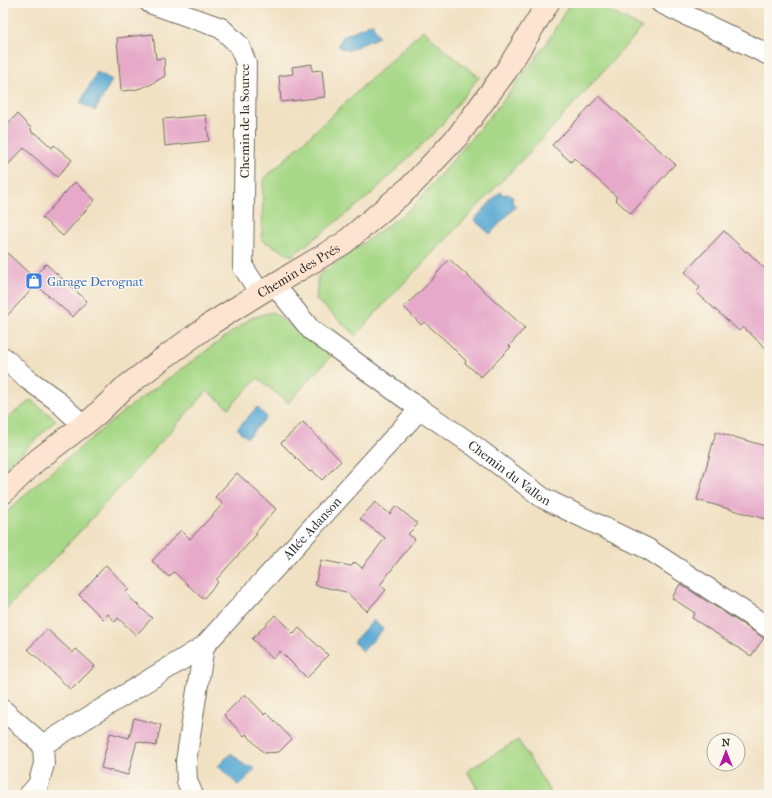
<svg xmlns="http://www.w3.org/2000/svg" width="772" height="798" viewBox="0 0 772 798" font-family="'IM FELL French Canon',serif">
  <rect width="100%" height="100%" fill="#fbf7ec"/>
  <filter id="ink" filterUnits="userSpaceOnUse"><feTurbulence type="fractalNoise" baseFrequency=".025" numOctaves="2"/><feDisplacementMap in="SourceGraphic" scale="8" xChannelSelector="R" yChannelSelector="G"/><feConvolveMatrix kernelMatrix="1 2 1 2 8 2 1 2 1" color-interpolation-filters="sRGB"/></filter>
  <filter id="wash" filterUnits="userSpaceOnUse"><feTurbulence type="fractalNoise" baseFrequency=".012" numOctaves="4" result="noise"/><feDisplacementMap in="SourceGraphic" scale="16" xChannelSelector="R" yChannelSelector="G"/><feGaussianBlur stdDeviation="0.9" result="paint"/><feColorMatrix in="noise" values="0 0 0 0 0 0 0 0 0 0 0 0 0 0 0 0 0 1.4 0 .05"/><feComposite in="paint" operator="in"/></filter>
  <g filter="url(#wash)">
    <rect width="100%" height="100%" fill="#f1e1c3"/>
    <g fill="#a7d887" stroke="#698259">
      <path d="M570,3H595L642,28L542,139L381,307L356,335L316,300L318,276L413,207L506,97L546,44Z"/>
      <path d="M423,30L447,52L479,77L439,128L368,197L292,256L262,240L263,180Z"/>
      <path d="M272,312L332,355L288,403L258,378L229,408L207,391L85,526L3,613V516L30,490L124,411L251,318Z"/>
      <path d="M31,400L56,420L3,471V421Z"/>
      <path d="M518,740L552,795H481L467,771Z"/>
    </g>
    <g fill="#59a9d3" stroke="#426a7f">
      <path d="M372,23L379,37L347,51L346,49C341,49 339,48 339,43L342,39L341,37Z"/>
      <path d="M97,72L112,80L95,111L80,103Z"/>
      <path d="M500,192L504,195L506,194L511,195L513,198L512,202L516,206L490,234L474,220Z"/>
      <path d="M257,407L267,417L247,438L237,429Z"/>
      <path d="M373,620L383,629L363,651L353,642Z"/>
      <path d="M231,753L247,767L250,765L255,769L239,786L218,766Z"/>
    </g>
    <g id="blocks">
      <g fill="#e6a9c9">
        <path d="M153,34L156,59L164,58L165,76L150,85L134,90L121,91L117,38Z"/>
        <path d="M312,64V71L322,70L325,97L281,102L279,76L293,74L292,67Z"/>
        <path d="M599,96L675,164L650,192L631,214L615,199L617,197L574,158L571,162L552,145L578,119Z"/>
        <path d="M17,114L31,128L32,133H36L52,148L54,145L72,160L57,177L24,148L3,170V129Z"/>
        <path d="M206,115L209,141L165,146L163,119Z"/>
        <path d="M75,182L95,200L63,236L42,218Z"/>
        <path d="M724,231L746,252L747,251L769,273V351L743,327L739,331L696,292L700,288L685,272Z"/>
        <path d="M3,249L33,277L46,264L87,301L73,317L36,285L3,320Z"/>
        <path d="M449,259L525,328L509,346L511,347L481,377L465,363L466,361L446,341L424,322L421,325L404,307L428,284Z"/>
        <path d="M303,422L341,461L322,480L312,470L310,472L281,443Z"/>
        <path d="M716,432L769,447V504L765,519L697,500Z"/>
        <path d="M237,473L276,509L255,533L257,534L216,580L218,582L203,599L174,572L169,577L152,561L181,530L190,539L223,504L215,497Z"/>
        <path d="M375,502L390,514L396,506L418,524L408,534L415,539L380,585L386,590L367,611L346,592L315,585L321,560L351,566L355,562L362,568L385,538L360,519Z"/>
        <path d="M106,565L129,589L125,593L152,618L136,635L118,618L115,622L108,614L103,619L79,595Z"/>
        <path d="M680,584L764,638L751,656L692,618L695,613L672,598Z"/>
        <path d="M275,615L294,634L299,628L328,655L307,678L280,651L273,659L252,639Z"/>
        <path d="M47,629L73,653L76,649L95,666L71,690L28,649Z"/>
        <path d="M245,694L265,715L267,713L292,739L279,752L264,753L246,734L244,736L224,715Z"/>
        <path d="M134,718L161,725L156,746L137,741L128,775L101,768L110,733L129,738Z"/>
      </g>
    </g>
  </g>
  <g filter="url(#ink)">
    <use href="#blocks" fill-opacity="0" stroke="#706b60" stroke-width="1"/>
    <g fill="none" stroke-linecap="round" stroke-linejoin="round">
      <g stroke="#706b60" stroke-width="22">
        <g id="street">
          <path d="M150,3L221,28L239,45L246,63L243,267L260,293"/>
          <path d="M661,3L769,55"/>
          <path id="s1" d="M275,284L282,294L311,330L420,409L473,445L543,498L648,549L769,628"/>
          <path d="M3,357L26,378L55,399L83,425"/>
          <path d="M3,710L43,745L44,764L38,785L29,795"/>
          <path id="s2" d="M43,745L204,646L420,409"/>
          <path d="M193,795L187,781L186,761L204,646"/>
        </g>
      </g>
      <g stroke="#706b60" stroke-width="24">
        <g id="secondary">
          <path id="s3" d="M3,493L36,461L94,417L124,388L165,357L212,323L260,293L344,243L411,186L458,136L506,71L548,3"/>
        </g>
      </g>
      <use href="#street" stroke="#fff" stroke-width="20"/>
      <use href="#secondary" stroke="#fde4d0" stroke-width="22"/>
    </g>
  </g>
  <defs>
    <g id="shop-square" transform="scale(0.9)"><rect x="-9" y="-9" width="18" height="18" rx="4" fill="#3f7fe0" stroke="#fbf7ec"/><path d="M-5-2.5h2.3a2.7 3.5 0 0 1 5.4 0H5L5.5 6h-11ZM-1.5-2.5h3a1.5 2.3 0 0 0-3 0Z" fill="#fff"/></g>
  </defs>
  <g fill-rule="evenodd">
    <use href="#shop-square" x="34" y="281"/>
  </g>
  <g text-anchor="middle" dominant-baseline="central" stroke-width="3" stroke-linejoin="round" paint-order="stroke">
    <g font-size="13" fill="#2b2b2b" stroke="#fbf7ec">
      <text transform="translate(244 121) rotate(-90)">Chemin de la Source</text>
      <text stroke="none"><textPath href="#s3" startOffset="371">Chemin des Prés</textPath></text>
      <text stroke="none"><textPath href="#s1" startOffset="303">Chemin du Vallon</textPath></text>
      <text stroke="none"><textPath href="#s2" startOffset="349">Allée Adanson</textPath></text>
    </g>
    <g font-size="13" fill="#366cbe" stroke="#fbf7ec" text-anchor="start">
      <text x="47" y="281">Garage Derognat</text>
    </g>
  </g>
  <rect width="772" height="798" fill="none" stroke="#fbf7ec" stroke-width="16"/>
  <g transform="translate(726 752)"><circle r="19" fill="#fbf7ec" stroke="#a8a59f"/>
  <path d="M0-3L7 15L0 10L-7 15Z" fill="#b5179e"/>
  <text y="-6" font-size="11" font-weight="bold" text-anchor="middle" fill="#2b2b2b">N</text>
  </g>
</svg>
